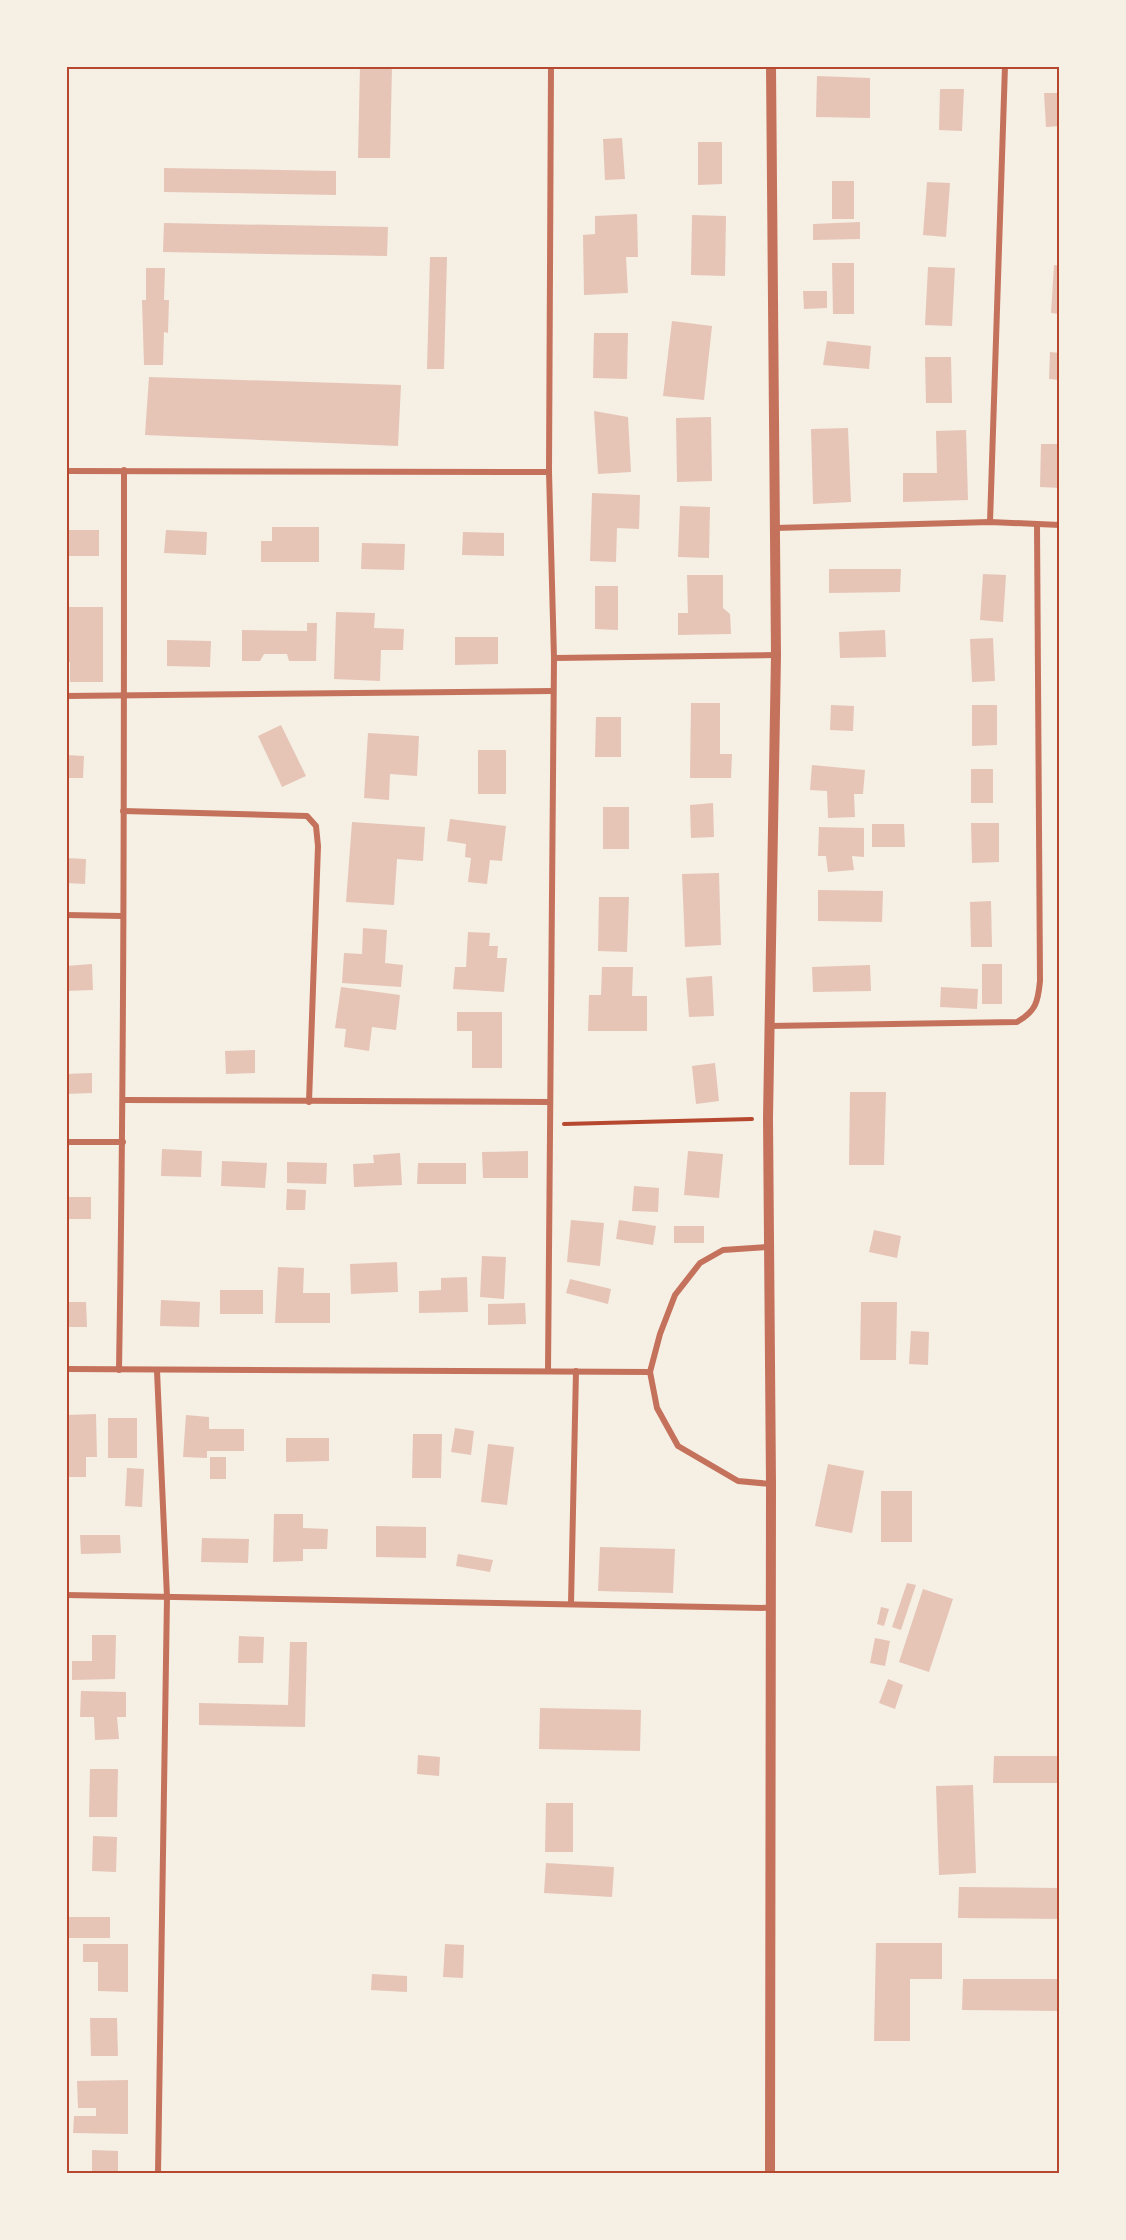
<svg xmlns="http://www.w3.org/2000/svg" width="1126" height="2240" viewBox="0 0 1126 2240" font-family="'Golos Text',sans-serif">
  <rect width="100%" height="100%" fill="#f6efe4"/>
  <g fill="#e6c5b7">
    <path d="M360,66H392L390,158H358Z"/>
    <path d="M817,76L870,78V118L816,117Z"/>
    <path d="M940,89H964L962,131L939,130Z"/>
    <path d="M1044,93H1060V126L1046,127Z"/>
    <path d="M622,138L625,179L605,180L603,139Z"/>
    <path d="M698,142H722V184L698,185Z"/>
    <path d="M164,168L336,171V195L164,192Z"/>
    <rect x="832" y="181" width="22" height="38"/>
    <path d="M927,182L950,183L946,237L923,235Z"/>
    <path d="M637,214L638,257H626L628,293L584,295L583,235L595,234V216Z"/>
    <path d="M692,215L726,216L725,276L691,275Z"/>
    <path d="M860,222V239L813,240V224Z"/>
    <path d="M164,223L388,227L387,256L163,252Z"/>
    <path d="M430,257H447L444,369H427Z"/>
    <path d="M832,263H854V314H833Z"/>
    <path d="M1054,265L1060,266V314L1051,313Z"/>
    <path d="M928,267L955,268L952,326L925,325Z"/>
    <path d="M146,268H165L164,300H169L168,333L164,332L163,365H144L142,300H146Z"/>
    <path d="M803,291H827V308L804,309Z"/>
    <path d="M672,321L712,326L704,400L663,396Z"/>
    <path d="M594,333H628L627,379L593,378Z"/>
    <path d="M827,341L871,346L869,369L823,365Z"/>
    <path d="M1050,352L1060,353V380L1049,379Z"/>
    <path d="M925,357H951L952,403H926Z"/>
    <path d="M149,377L401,385L398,446L145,435Z"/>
    <path d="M594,411L628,417L631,472L598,474Z"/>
    <path d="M711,417L712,481L677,482L676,418Z"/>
    <path d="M848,428L851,502L813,504L811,429Z"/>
    <path d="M966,430L968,500L903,502V473H937L936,431Z"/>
    <path d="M1041,444H1060V488L1040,487Z"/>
    <path d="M592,493L640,495L639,529L617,528L616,562L590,561Z"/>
    <path d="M680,506L710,507L709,558L678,557Z"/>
    <path d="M272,527H319V562H261V541H272Z"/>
    <rect x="66" y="530" width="33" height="26"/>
    <path d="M166,530L207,532L206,555L164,553Z"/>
    <path d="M463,532L504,533V556L462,555Z"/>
    <path d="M362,543L405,544L404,570L361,569Z"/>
    <path d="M829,569H901L900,592L829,593Z"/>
    <path d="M983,574L1006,575L1003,622L980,620Z"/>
    <path d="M687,575H723V608L730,614L731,634L678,635V613H688Z"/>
    <path d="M595,586H618V630L595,629Z"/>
    <path d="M66,607H103V682H70V662H66Z"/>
    <path d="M336,612L375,613L374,628L404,629L403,650H381L380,681L334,679Z"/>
    <path d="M307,623H317L316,661H289L287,654H264L260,661H242V630L307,631Z"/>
    <path d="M885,630L886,657L840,658L839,632Z"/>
    <path d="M455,637H498V664L455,665Z"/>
    <path d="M993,638L995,681L972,682L970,639Z"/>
    <path d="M167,640L211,641L210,667L167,666Z"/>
    <path d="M691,703H720V754H732L731,778H690Z"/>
    <path d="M831,705L854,706L853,731L830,730Z"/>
    <path d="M972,705H997V745L972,746Z"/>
    <path d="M596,717H621V757H595Z"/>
    <path d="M281,725L306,776L282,787L258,736Z"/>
    <path d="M368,733L419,736L417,776L390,774L389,800L364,798Z"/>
    <rect x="478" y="750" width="28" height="44"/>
    <path d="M66,755L84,756L83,778H66Z"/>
    <path d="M812,765L865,770L863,794H854L855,817L828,818L827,791L810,790Z"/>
    <rect x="971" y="769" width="22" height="34"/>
    <path d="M713,803L714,837L691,838L690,805Z"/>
    <rect x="603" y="807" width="26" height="42"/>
    <path d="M450,819L506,826L502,861L490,860L487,884L468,882L471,858L465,857L466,844L447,841Z"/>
    <path d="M352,822L425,827L423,861L397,859L394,905L346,902Z"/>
    <path d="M971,823H999V862L972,863Z"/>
    <path d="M872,824H904L905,847H872Z"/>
    <path d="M819,827L864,828V857L852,856L854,870L828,872L826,856H818Z"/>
    <path d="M66,858L86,859L85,884L66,883Z"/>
    <path d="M719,873L721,945L685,947L682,874Z"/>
    <path d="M818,890L883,891L882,922L818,921Z"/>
    <path d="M599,897H629L627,952L598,951Z"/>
    <path d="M991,901L992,947H971L970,902Z"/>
    <path d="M363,928L387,930L385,963L403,965L401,987L342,983L344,953L362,954Z"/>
    <path d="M468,932L490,933L489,946H498L497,958H507L504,992L453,989L455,967H466Z"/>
    <path d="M92,964L93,990L66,991V966Z"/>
    <rect x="982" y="964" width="20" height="40"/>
    <path d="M870,965L871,991L813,992L812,967Z"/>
    <path d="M602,967H633L632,996H647V1031H588L589,995H601Z"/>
    <path d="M712,976L714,1016L689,1017L686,978Z"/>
    <path d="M341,987L400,995L396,1030L372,1027L369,1051L344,1047L346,1029L335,1028Z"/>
    <path d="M941,987L978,989L977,1009L940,1007Z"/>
    <path d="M457,1012H502V1068H472V1031H457Z"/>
    <path d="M255,1050V1073L226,1074L225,1051Z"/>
    <path d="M715,1063L719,1101L696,1104L692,1066Z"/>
    <path d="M92,1073V1093L66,1094V1074Z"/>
    <path d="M850,1092H886L884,1165H849Z"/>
    <path d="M162,1149L202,1151L201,1177L161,1176Z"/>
    <path d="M528,1151V1178H483L482,1152Z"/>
    <path d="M688,1151L723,1154L719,1198L684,1195Z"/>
    <path d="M400,1153L402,1185L354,1187L353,1164L374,1163L373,1155Z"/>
    <path d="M222,1161L267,1163L265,1188L221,1186Z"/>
    <path d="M287,1162L327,1163L326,1184L287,1183Z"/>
    <path d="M418,1163H466V1184H417Z"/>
    <path d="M634,1186L659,1188L658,1212L632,1211Z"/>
    <path d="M287,1189L306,1190L305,1210H286Z"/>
    <rect x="66" y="1197" width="25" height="22"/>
    <path d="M571,1220L604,1223L600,1266L567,1262Z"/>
    <path d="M619,1220L656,1226L653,1245L616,1239Z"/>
    <rect x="674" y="1226" width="30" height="17"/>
    <path d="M874,1230L901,1236L897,1258L869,1252Z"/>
    <path d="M482,1256L506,1257L504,1299L480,1297Z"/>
    <path d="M397,1262L398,1292L351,1294L350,1264Z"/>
    <path d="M278,1267L304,1268L303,1293H330V1323H275Z"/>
    <path d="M467,1277L468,1312L419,1313V1291L441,1290V1278Z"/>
    <path d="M570,1279L611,1289L608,1304L566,1293Z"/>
    <rect x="220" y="1290" width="43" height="24"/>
    <path d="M161,1300L200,1302L199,1327L160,1326Z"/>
    <path d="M66,1302H86L87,1327H66Z"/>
    <path d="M861,1302H897L896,1360H860Z"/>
    <path d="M525,1303L526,1324L488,1325V1304Z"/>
    <path d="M911,1331L929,1332L928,1365L909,1364Z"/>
    <path d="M96,1414L97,1457H86V1477H66V1415Z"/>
    <path d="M186,1415L209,1417V1429H244V1451H207V1458L183,1457Z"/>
    <rect x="108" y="1418" width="29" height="40"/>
    <path d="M455,1428L474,1431L471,1455L451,1452Z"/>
    <path d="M413,1434H442L441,1478H412Z"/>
    <path d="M286,1438H329V1461L286,1462Z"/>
    <path d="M488,1444L514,1447L507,1505L481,1502Z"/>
    <rect x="210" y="1457" width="16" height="22"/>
    <path d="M828,1464L864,1471L852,1533L815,1526Z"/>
    <path d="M127,1468L144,1469L142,1507L125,1506Z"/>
    <rect x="881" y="1491" width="31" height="51"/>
    <path d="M274,1514H303V1528L328,1529L327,1549H303V1561L273,1562Z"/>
    <path d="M376,1526L426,1527V1558L376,1557Z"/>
    <path d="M80,1535H120L121,1553L81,1554Z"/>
    <path d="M202,1538L249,1539L248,1563L201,1562Z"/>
    <path d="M600,1547L675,1549L673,1593L598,1591Z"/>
    <path d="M458,1554L493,1560L490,1572L456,1566Z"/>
    <path d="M907,1583L916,1585L901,1630L892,1627Z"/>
    <path d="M923,1589L953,1599L929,1672L899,1662Z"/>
    <path d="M881,1607L889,1609L884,1626L877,1624Z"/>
    <path d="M92,1635H116L115,1679L72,1680V1661H92Z"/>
    <path d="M239,1636L264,1637L263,1663H238Z"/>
    <path d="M875,1638L890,1641L885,1666L870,1663Z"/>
    <path d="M290,1642H307L305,1727L199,1725V1703L288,1705Z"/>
    <path d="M888,1679L903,1685L895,1709L879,1703Z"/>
    <path d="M81,1691L126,1692V1717H117L119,1739L95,1740L94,1717H80Z"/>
    <path d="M540,1708L641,1710L640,1751L539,1749Z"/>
    <path d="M418,1755L440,1757L439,1776L417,1774Z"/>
    <path d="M994,1756H1060V1783H993Z"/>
    <path d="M90,1769H118L117,1817H89Z"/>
    <path d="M973,1785L976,1873L939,1875L936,1786Z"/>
    <path d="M546,1803H573V1852H545Z"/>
    <path d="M93,1836L117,1837L116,1872L92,1871Z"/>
    <path d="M546,1863L614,1867L612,1897L544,1893Z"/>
    <path d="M959,1887L1060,1888V1919L958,1918Z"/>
    <rect x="66" y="1917" width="44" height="21"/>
    <path d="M876,1943H942V1979H910V2041H874Z"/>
    <path d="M83,1944H128V1992L98,1991V1962H83Z"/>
    <path d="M445,1944L464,1945L463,1978L443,1977Z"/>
    <path d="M372,1974L407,1976V1992L371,1990Z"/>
    <path d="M963,1979H1060V2011L962,2010Z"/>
    <path d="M90,2018H117L118,2056H91Z"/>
    <path d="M128,2080V2134L73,2133L74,2116H96V2108H78L77,2081Z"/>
    <path d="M92,2150L118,2151V2174H92Z"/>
  </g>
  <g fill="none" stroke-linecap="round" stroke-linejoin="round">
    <path stroke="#b5482f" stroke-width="4" d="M564,1124L752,1119"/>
    <g stroke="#c5725c" stroke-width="6">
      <path d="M66,471L549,472"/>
      <path d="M990,522L1005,66"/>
      <path d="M775,528L990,522L1060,525"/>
      <path d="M554,658L776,655"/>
      <path d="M66,696L553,691"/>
      <path d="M123,811L307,816L316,826L318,846L309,1102"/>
      <path d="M66,915L122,916"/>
      <path d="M769,1026L1017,1022C1036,1011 1038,1002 1040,981L1037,525"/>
      <path d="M124,1100L549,1102"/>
      <path d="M66,1142H123"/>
      <path d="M767,1247L723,1250L700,1263L675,1295L660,1334L650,1372L657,1408L678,1446L738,1481L771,1484"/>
      <path d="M66,1369L650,1372"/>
      <path d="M119,1370C124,1070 124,770 124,470"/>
      <path d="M157,1371L167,1597L158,2174"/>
      <path d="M548,1371L554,658L549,472L551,66"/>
      <path d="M66,1595L770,1608"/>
      <path d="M571,1604L576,1371"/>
    </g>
    <path stroke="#c5725c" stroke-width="10" d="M770,2174L771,1484L768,1118L776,655L771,66"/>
  </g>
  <rect width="1126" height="2240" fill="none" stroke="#f6efe4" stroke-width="135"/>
  <rect x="68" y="68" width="990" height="2104" fill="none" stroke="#b5482f" stroke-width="2"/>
</svg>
